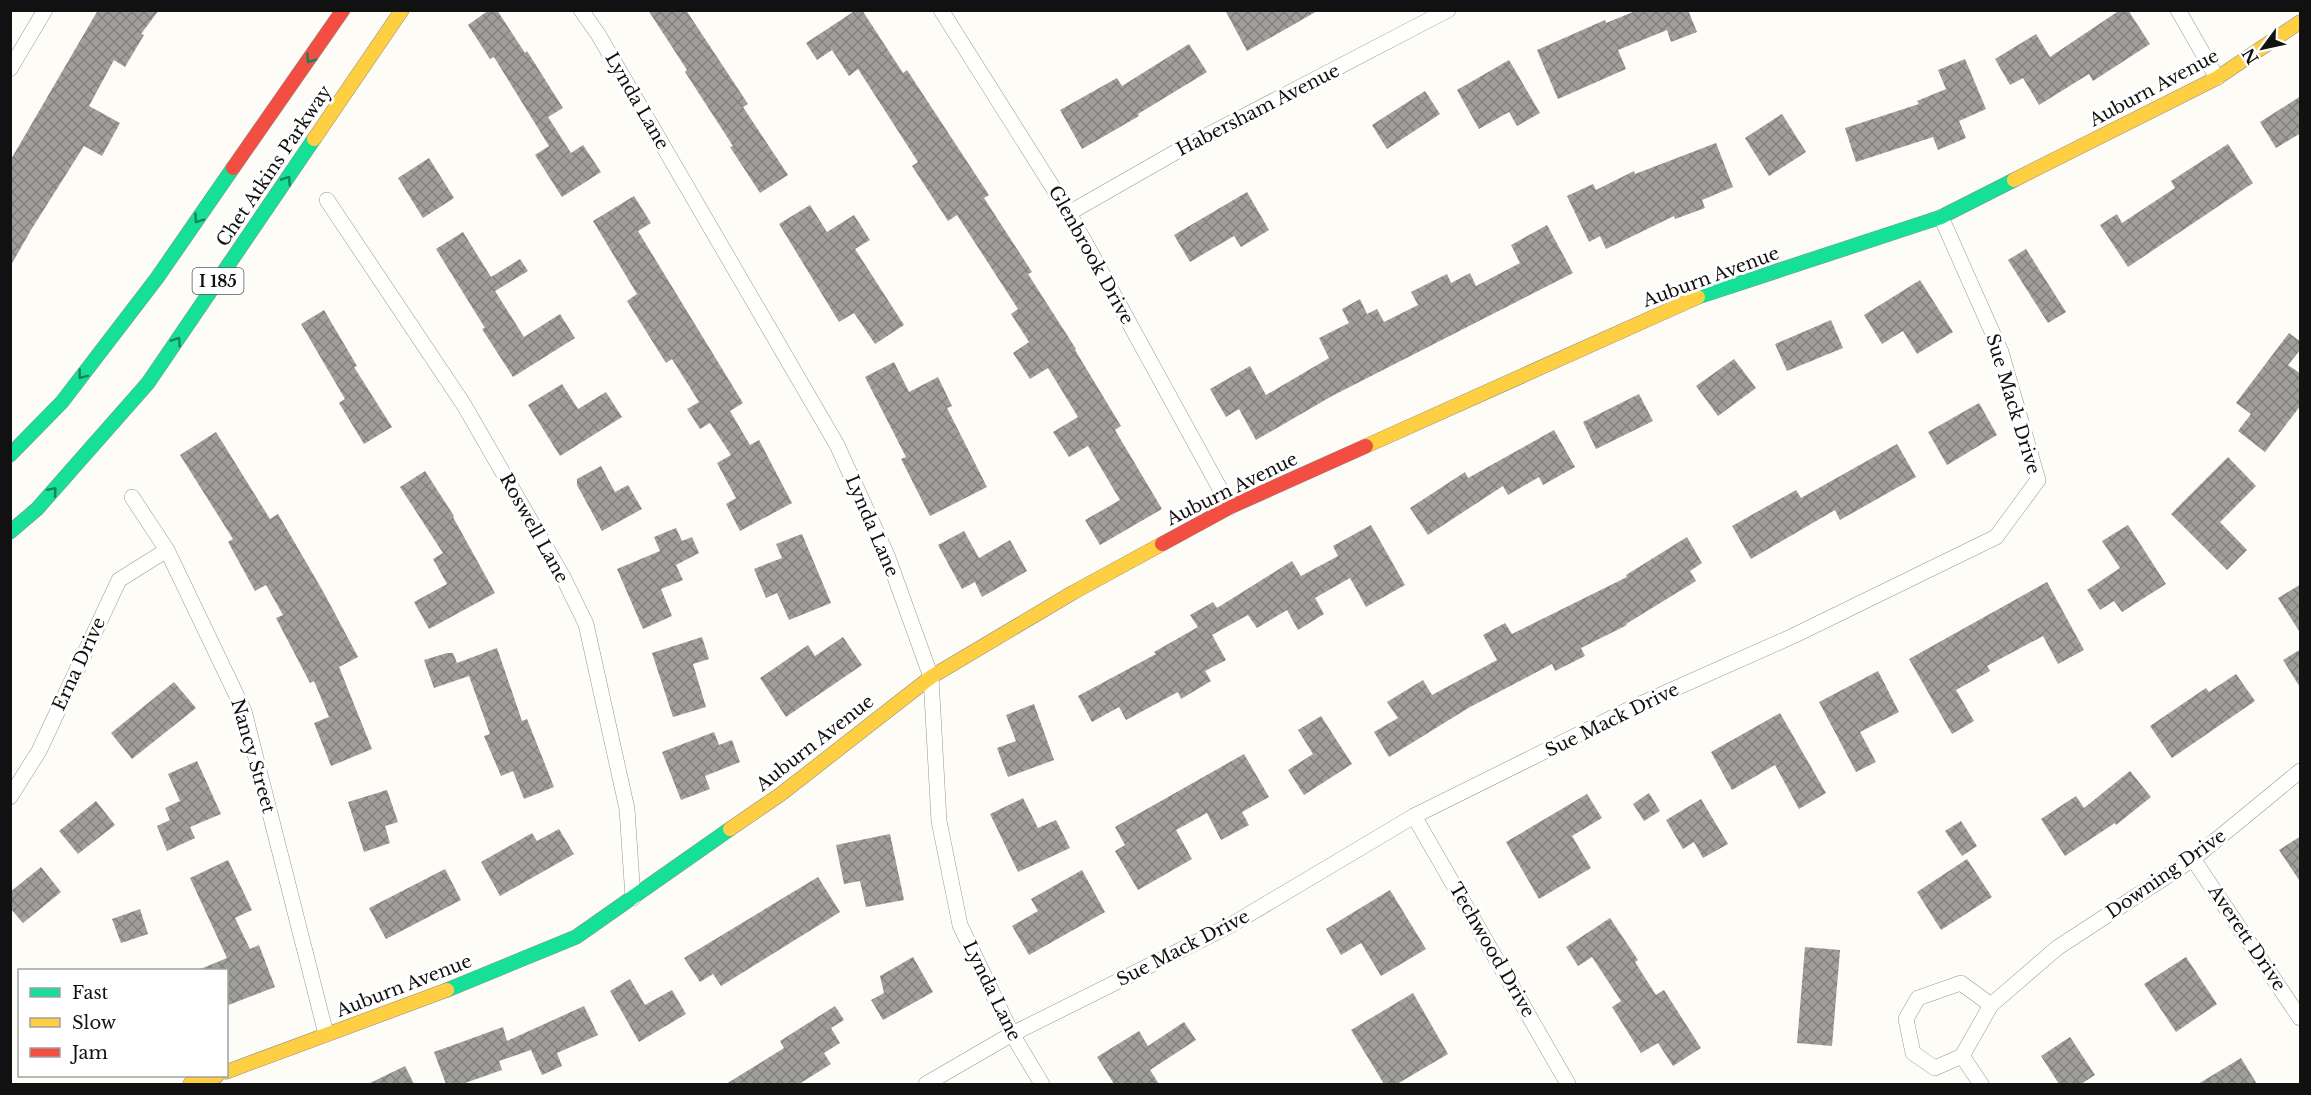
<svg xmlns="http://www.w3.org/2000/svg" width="2311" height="1095" viewBox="0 0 2311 1095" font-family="'Libre Baskerville',serif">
  <defs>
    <pattern id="building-cross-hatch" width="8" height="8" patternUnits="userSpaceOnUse" patternTransform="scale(1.5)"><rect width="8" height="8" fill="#a19f9c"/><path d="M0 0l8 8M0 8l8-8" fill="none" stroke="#82807e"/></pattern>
  </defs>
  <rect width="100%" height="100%" fill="#fdfcf7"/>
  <g fill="url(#building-cross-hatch)">
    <path d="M98,10H159L141,34L144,35L125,67L114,60L89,106L120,123L102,156L84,146L31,230L10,267V161Z"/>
    <path d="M489,10H497L525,53L527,51L563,108L548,117L571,153L583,145L601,172L562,197L535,155L549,146L494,57L490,59L468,25Z"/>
    <path d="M648,10H686L748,104L743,107L788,175L760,193L730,147L733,146L685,72L687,70Z"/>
    <path d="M856,10H862L903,73L907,70L989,195L984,198L1032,272L1028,274L1076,349L1075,350L1121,426L1115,430L1162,509L1100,545L1085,520L1120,500L1088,446L1069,457L1053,432L1078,417L1048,368L1030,379L1013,353L1029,342L1011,314L1018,309L957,215L948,221L912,166L918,162L858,69L849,76L832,50L817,60L806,43Z"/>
    <path d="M1225,10H1319L1247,51Z"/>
    <path d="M1638,10H1688L1697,32L1671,42L1667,30L1618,50L1626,69L1558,99L1537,50L1605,20L1606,23Z"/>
    <path d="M2120,10H2128L2150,44L2093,81L2089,74L2039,105L2023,78L2010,85L1995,59L2036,34L2050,57Z"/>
    <path d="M1189,44L1207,72L1138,114L1139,116L1082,149L1060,110L1117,78L1122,86Z"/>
    <path d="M1965,59L1986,109L1959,121L1966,138L1938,150L1933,137L1856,162L1845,128L1919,104L1917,101L1946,89L1938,70Z"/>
    <path d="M1509,60L1540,113L1517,126L1509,112L1479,129L1457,90Z"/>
    <path d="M1425,91L1440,114L1387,149L1372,125Z"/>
    <path d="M2301,96V133L2276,148L2260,122Z"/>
    <path d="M1782,114L1806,152L1769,176L1745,138Z"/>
    <path d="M1716,143L1733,187L1702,200L1705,208L1675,219L1674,216L1606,249L1600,236L1589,242L1567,196L1593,184L1596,190L1634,171L1635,174Z"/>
    <path d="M2228,144L2253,183L2128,267L2100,225L2117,214L2122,223L2175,188L2171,181Z"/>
    <path d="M429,158L454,198L423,218L398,178Z"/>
    <path d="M1247,192L1269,230L1241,247L1234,236L1190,262L1174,235Z"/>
    <path d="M634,196L651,223L638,231L743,403L730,411L750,445L759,440L792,503L740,531L726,504L736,498L717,463L731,455L710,423L700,429L687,409L699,402L672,359L666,363L627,301L637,294L593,221Z"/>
    <path d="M810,205L827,232L854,215L870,240L855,249L904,325L875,344L854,313L839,322L779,224Z"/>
    <path d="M1547,225L1573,273L1332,396L1256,440L1239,409L1226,417L1210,389L1250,366L1266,395L1329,358L1319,338L1349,323L1342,309L1360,299L1367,314L1377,309L1384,322L1418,305L1411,292L1447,274L1451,283L1470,273L1476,286L1520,263L1511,245Z"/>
    <path d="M463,232L491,277L520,259L528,271L495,291L524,337L560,314L575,338L513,377L482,329L485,328L436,249Z"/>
    <path d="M2026,249L2066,312L2048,323L2008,260Z"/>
    <path d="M1920,280L1953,332L1917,354L1903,331L1882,344L1864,315Z"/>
    <path d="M324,310L357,366L354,367L392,427L364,444L339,403L345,399L301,324Z"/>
    <path d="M1831,320L1843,348L1787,371L1775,344Z"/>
    <path d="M2289,333L2301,342V349L2288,365L2301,374V405L2265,452L2238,431L2251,414L2236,403Z"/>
    <path d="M1734,359L1756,388L1718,416L1696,386Z"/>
    <path d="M894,362L909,392L938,377L952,406L947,408L987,487L930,516L901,459L906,457L865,377Z"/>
    <path d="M562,384L578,409L606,392L622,417L560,456L528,405Z"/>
    <path d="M1639,394L1653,421L1596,449L1583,422Z"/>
    <path d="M1979,403L1997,435L1947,465L1928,432Z"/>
    <path d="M1554,430L1575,467L1543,485L1539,477L1508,495L1503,486L1428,535L1410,508L1465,472L1468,478Z"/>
    <path d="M216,432L270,519L278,514L324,593L358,657L339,667L372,749L331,766L314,723L329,717L314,681L310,683L276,618L283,615L266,585L255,591L228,542L233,539L180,455Z"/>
    <path d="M1897,444L1916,477L1840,520L1835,510L1751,559L1732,526L1796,490L1801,498Z"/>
    <path d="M2228,457L2256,486L2220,522L2247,550L2227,570L2171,514Z"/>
    <path d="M601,466L615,492L628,485L642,509L602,531L577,485V479Z"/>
    <path d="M425,471L454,516L453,517L495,593L429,629L414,602L447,584L433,559L443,553L400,487Z"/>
    <path d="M1371,525L1405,585L1366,607L1350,578L1315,598L1324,614L1298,630L1287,610L1257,628L1248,615L1212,635L1226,660L1205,671L1211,681L1181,699L1178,692L1126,720L1119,707L1092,722L1078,696L1156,654L1154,652L1198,627L1190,615L1213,602L1217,608L1292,561L1301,576L1338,556L1333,546Z"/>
    <path d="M2128,525L2166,584L2122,612L2114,601L2100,610L2087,590L2120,568L2102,541Z"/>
    <path d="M676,528L682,541L692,537L699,553L676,565L683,580L661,589L672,616L643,629L617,569L660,551L654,537Z"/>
    <path d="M964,531L979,558L1010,540L1027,571L982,597L975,582L962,589L938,545Z"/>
    <path d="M802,534L831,603L789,620L777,593L766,598L754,569L782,558L776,544Z"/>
    <path d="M1687,537L1702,563L1690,571L1696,581L1626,624L1627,625L1581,648L1585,656L1555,671L1552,664L1470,707L1389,757L1374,732L1398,718L1387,702L1423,680L1432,695L1497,660L1483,635L1505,623L1512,634L1627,577L1626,575Z"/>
    <path d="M2047,582L2084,650L2058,664L2043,636L1987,666L1990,671L1956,690L1974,721L1952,734L1909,659Z"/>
    <path d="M2301,584V634L2278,598Z"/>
    <path d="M702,637L709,659L693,664L706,707L673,717L652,653Z"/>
    <path d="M843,637L862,665L786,717L760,678L808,645L815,656Z"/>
    <path d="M497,648L522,721L527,719L554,787L524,799L513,771L501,776L484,736L490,734L469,676L434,688L424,660L447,653H453L457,663Z"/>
    <path d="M2301,649V689L2283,660Z"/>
    <path d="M1878,671L1899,712L1860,732L1876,762L1856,772L1819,702Z"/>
    <path d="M2236,674L2255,701L2172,758L2150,726L2206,688L2209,692Z"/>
    <path d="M174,682L196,708L132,759L111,733Z"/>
    <path d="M1034,704L1054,760L1008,777L997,748L1016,741L1006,715Z"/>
    <path d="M1780,713L1826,793L1799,809L1775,765L1732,790L1711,752Z"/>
    <path d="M1321,716L1352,764L1304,795L1288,770L1313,754L1298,730Z"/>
    <path d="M714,732L719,745L732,740L740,762L705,776L710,789L681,800L662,752Z"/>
    <path d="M1244,754L1269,797L1242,812L1249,825L1221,840L1207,813L1176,830L1192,859L1138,890L1115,851L1125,845L1115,827Z"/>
    <path d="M197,761L221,814L190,827L195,838L167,851L157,826L170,820L165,808L180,801L168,774Z"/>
    <path d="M2130,771L2151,797L2116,825L2115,823L2065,856L2041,819L2076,796L2084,808Z"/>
    <path d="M387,790L398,822L385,826L390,843L364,852L348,802Z"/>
    <path d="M1649,793L1660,811L1644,821L1633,804Z"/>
    <path d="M1587,794L1602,818L1572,836L1591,868L1539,899L1506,842Z"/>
    <path d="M1023,798L1038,828L1056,820L1070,848L1018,872L990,814Z"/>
    <path d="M1701,799L1728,844L1703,858L1694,842L1683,849L1666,820Z"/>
    <path d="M96,801L115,825L78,854L59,831Z"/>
    <path d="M1961,821L1977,846L1962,856L1945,831Z"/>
    <path d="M559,829L574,854L500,896L481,862L532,833L537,841Z"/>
    <path d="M890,834L904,900L866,907L860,881L844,884L836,845Z"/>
    <path d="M2301,836V883L2279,850Z"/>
    <path d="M1967,859L1992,897L1941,930L1917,892Z"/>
    <path d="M228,860L252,910L235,918L250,949L259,945L275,987L226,1006V970H198L227,958L190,878Z"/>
    <path d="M41,867L61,892L23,923L10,908V892Z"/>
    <path d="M445,869L461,900L386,939L369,908Z"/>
    <path d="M1082,870L1105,912L1029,955L1012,926L1038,911L1031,899Z"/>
    <path d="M818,877L840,912L721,986L713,974L700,982L684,958Z"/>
    <path d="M1390,890L1426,949L1381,976L1361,943L1341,955L1326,929Z"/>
    <path d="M140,909L148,934L121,943L112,919Z"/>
    <path d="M1610,918L1638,960L1635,962L1656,995L1664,990L1701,1048L1673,1066L1658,1043L1641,1053L1612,1007L1621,1001L1592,957L1578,966L1566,947Z"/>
    <path d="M1805,947L1840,950L1832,1046L1797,1043Z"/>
    <path d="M913,957L933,992L883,1020L871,1000L884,993L880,976Z"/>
    <path d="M2186,957L2217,1004L2176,1032L2144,984Z"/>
    <path d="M630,979L645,1005L672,990L686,1014L639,1042L610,991Z"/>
    <path d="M1413,993L1448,1054L1397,1084H1384L1351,1030Z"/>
    <path d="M584,1006L598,1035L557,1053L562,1066L542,1075L531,1050L499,1061L502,1070L462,1084H446L434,1052L503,1027L507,1041Z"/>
    <path d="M835,1006L844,1020L831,1028L840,1043L824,1053L831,1064L799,1084H726L784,1048L780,1041Z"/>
    <path d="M1184,1022L1196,1040L1150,1070L1159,1084H1114L1097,1057L1139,1031L1148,1046Z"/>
    <path d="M2070,1037L2095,1075L2081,1084H2059L2041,1056Z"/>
    <path d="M2241,1058L2257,1084H2198Z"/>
    <path d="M405,1066L414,1084H368Z"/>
  </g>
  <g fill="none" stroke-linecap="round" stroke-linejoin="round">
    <g stroke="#979795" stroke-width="16">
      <g id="street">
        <path d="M581,10L598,34L837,445L887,555L931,677L939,821L960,925L1012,1034L1042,1084"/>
        <path d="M941,10L1069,213L1230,507"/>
        <path d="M2178,10L2217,78"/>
        <path d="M10,69L45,10"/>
        <path d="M327,200L464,405L563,577L586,624L627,809L633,898"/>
        <path d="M1069,213L1181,149L1448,10"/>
        <path d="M132,497L167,550L244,711L326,1034"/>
        <path d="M10,797L39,751L119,580L167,550"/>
        <path d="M1414,816L1568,1084"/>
        <path d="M2193,859L2300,1018"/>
        <path d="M1962,1056L1935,1068L1913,1053L1906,1019L1918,998L1961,983L1991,1005"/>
        <path d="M926,1084L1012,1034L1231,925L1414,816L1638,705L1793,636L1996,537L2038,480L2001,352L1941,217"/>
        <path d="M1981,1084L1962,1056L1991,1005L2057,948L2193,859L2300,771"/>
      </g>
    </g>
    <g stroke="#8e8d8b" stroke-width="15">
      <g id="fast">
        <path d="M1698,297L1941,217L2014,180"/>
        <path d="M10,455L62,402L157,278L233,168"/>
        <path d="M10,532L37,509L148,383L314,139"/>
        <path d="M447,990L576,937L730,829"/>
      </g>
    </g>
    <g stroke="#8e8d8b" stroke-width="15">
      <g id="slow">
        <path d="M314,139L402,10"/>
        <path d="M2014,180L2217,78L2300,22"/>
        <path d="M1366,446L1698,297"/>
        <path d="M730,829L781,794L931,677L1074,592L1162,544"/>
        <path d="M226,1072L447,990"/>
        <path d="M190,1084L217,1076"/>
      </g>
    </g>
    <g stroke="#8e8d8b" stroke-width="15">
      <g id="jam">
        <path d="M233,168L343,10"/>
        <path d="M1162,544L1230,507L1366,446"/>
      </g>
    </g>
    <use href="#street" stroke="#fffffe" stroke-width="15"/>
    <use href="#fast" stroke="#16e098" stroke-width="14"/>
    <use href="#slow" stroke="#ffcf43" stroke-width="14"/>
    <use href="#jam" stroke="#f24e42" stroke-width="14"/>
  </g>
  <defs><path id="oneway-chevron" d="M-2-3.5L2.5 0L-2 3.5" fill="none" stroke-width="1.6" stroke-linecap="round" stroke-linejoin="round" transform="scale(1.5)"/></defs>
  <g stroke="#14835b">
    <use href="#oneway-chevron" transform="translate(310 59) rotate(125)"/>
    <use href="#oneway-chevron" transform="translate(287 180) rotate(-56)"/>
    <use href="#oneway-chevron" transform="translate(198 219) rotate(125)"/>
    <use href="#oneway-chevron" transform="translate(177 341) rotate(-56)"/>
    <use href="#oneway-chevron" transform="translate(82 375) rotate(128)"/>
    <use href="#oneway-chevron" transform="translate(53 491) rotate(-49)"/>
  </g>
  <g text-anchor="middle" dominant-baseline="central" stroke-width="6" stroke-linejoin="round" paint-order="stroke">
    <rect fill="#fff" stroke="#585858" stroke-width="1.5" x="192.5" y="268" width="51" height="26" rx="4.5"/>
    <g font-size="16" font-weight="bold" fill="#111">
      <text x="218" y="281">I 185</text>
    </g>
    <g font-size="18" fill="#111" stroke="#fff">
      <text transform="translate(2154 88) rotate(-28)">Auburn Avenue</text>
      <text transform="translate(637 101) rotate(60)">Lynda Lane</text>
      <text transform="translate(1258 110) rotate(-27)">Habersham Avenue</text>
      <text transform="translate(274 166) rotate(-56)">Chet Atkins Parkway</text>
      <text transform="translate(1091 255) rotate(61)">Glenbrook Drive</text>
      <text transform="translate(1711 277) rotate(-20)">Auburn Avenue</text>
      <text transform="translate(2013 404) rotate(73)">Sue Mack Drive</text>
      <text transform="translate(1232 489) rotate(-26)">Auburn Avenue</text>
      <text transform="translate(872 526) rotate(67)">Lynda Lane</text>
      <text transform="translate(534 528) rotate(61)">Roswell Lane</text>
      <text transform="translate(79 664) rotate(-65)">Erna Drive</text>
      <text transform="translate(1612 720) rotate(-26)">Sue Mack Drive</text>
      <text transform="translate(815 743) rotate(-38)">Auburn Avenue</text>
      <text transform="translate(253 756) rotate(74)">Nancy Street</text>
      <text transform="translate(2166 874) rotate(-35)">Downing Drive</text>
      <text transform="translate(2247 938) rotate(56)">Averett Drive</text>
      <text transform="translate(1183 948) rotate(-27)">Sue Mack Drive</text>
      <text transform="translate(1492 950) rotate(60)">Techwood Drive</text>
      <text transform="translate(404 986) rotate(-21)">Auburn Avenue</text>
      <text transform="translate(992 991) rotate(64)">Lynda Lane</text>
    </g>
  </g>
  <rect width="2311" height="1095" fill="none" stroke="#111111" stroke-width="24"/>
  <rect x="18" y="969" width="210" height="108" fill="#ffffff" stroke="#a0a0a0" stroke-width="1.5"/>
  <rect x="30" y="988" width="30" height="9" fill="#16e098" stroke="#a0a0a0" stroke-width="1.5"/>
  <text x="72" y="999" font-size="18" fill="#111111">Fast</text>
  <rect x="30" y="1018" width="30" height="9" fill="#ffcf43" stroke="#a0a0a0" stroke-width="1.5"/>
  <text x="72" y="1029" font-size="18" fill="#111111">Slow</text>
  <rect x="30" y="1048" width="30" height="9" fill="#f24e42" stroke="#a0a0a0" stroke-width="1.5"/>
  <text x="72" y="1059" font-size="18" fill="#111111">Jam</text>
  <g transform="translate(2263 48) rotate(237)" stroke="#ffffff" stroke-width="4.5" paint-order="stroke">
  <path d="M0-4.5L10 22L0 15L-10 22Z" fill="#111111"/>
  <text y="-9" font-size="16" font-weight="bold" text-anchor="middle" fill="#111111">N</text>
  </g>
</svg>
